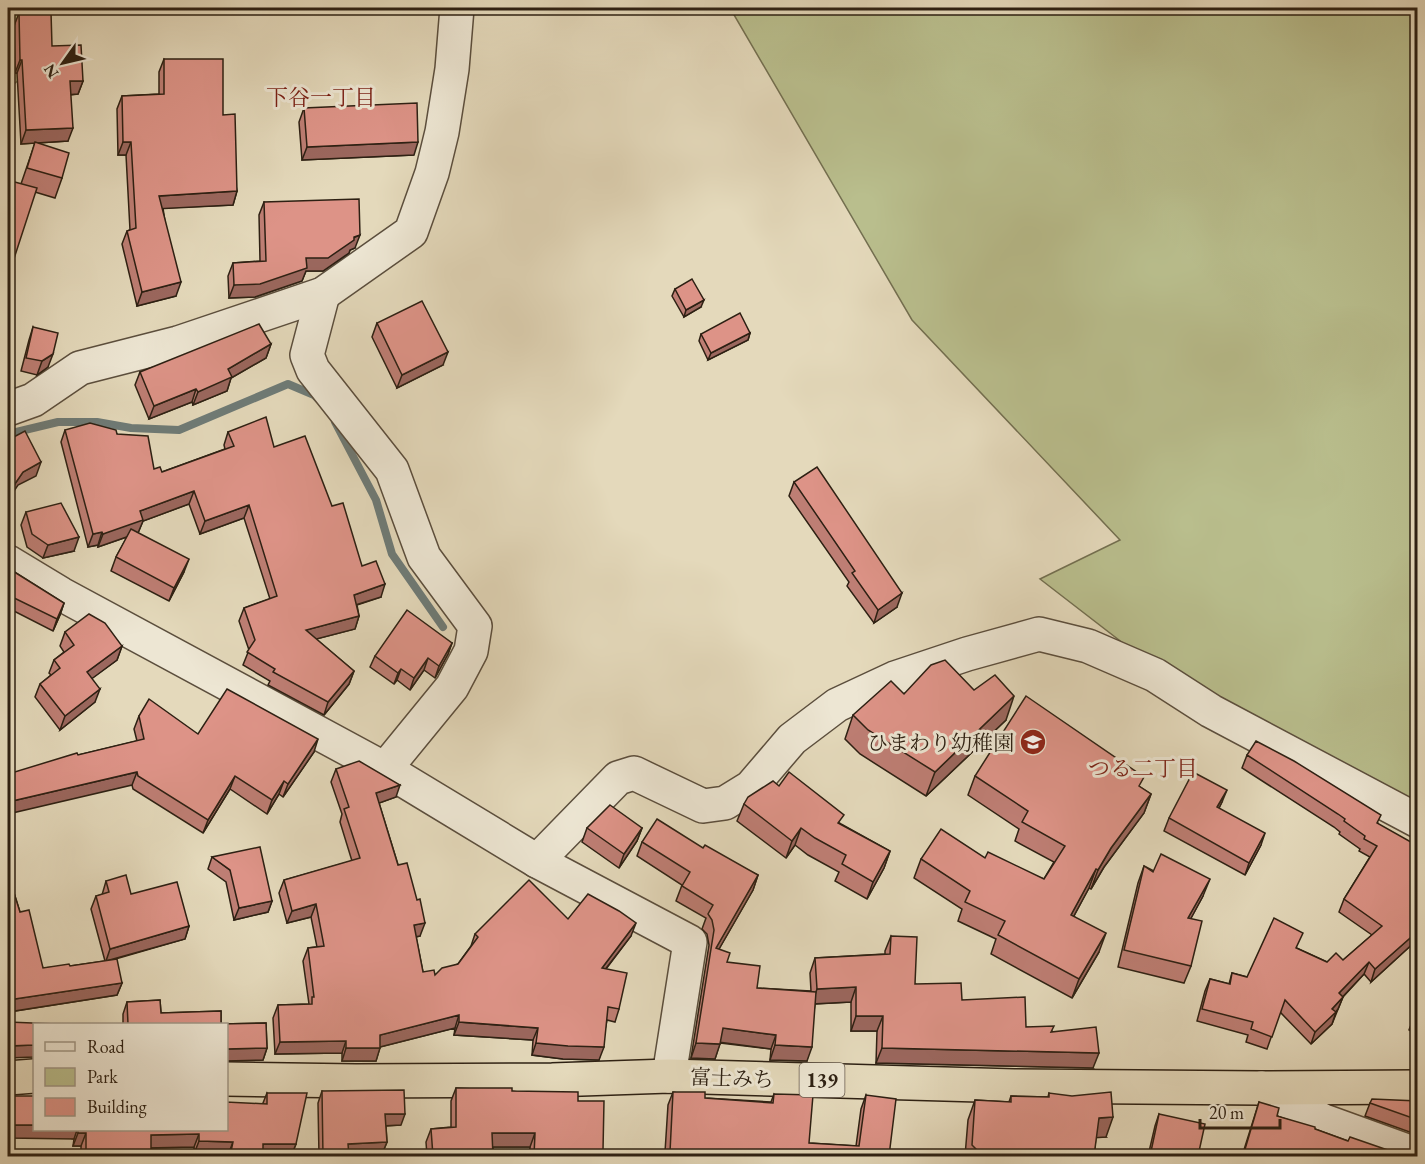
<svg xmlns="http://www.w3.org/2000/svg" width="1425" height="1164" viewBox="0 0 1425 1164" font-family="'EB Garamond','Noto Serif JP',serif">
  <rect width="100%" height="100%" fill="#e4d9bb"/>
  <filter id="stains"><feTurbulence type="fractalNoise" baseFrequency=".00333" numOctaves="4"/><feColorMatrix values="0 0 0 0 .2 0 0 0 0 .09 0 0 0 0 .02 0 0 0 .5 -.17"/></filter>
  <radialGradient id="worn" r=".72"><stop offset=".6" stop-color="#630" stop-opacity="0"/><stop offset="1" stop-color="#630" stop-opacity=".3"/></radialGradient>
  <g fill="#b9be8d" stroke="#736f50" stroke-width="1.5">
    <path d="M8,8H41L27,73L8,89Z"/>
    <path d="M730,8H1417V805L1211,711L1040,579L1120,540L912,320Z"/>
  </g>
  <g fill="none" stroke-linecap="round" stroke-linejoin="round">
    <g stroke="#6e7b77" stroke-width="8">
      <path d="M335,422L376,500L392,554L443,627"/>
      <path d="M8,434L58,422H97L131,428L179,430L288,384L314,395L319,400"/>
    </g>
    <g stroke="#5b4e3d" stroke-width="36">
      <g id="minor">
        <path d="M323,294L307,355L313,370L392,470L424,557L475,626L471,651L452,687L385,769"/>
        <path d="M8,409L33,400L80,368L178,343L323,294L411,232L432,173L442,132L452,69L457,8"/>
        <path d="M8,562L61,594L385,769L537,861L690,942L669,1076"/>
        <path d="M537,861L618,778L634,773L703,806L725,803L751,787L792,739L837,705L895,678L967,654L1039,634L1088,646L1155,675L1211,711L1418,821"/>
        <path d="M1261,1088L1324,1121L1418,1155"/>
      </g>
    </g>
    <g stroke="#2d2013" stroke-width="36">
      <g id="highway">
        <path d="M8,1078L34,1076"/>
        <path d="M226,1079L356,1081L552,1080L669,1076L1014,1086L1261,1088L1418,1087"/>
      </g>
    </g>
    <use href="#minor" stroke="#ede6d3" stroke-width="33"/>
    <use href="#highway" stroke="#e4d9bb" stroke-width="33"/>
  </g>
  <g fill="#be7e74" stroke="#2d2013" stroke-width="1.5">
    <path d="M19,13L52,46L83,81L78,94L70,95L68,141L37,143L62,178L55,198L35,192L21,184L35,143L21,144L17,73H15L14,26Z"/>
    <path d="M164,59L223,115L237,191L233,205L163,208L176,296L137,306L122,244L127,231L130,230L126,155H118L117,109L122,96L159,94V72Z"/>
    <path d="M304,108L414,155L302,160L299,122Z"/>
    <path d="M264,202L355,248L350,250L349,253L323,271H306L302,281L255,297L229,298L228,276L233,263L260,261L259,215Z"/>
    <path d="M675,289L701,307L684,317L672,296Z"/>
    <path d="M377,323L443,365L397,388L372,337Z"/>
    <path d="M33,327L48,367L37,375L21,371L29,340Z"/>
    <path d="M750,333L748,340L708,360L699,341L701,334Z"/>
    <path d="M271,344L266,358L231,378L227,391L193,405L192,402L149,419L135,385L140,372Z"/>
    <path d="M65,430L117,434L154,469L162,472L225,449L224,445L228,432L274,447L332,506L362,566L381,597L357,605L359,616L355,629L316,639L354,671L349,684L324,715L268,685L270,681L243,665L249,650L239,621L244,608L270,599L244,518L200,534L189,504L143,521L138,533L184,572L169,601L111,571L116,557L127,537L98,547V545L88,547L61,442Z"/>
    <path d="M794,482L897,607L874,623L847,586L849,582L789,496Z"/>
    <path d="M26,512L74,551L43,558L27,547L21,525Z"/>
    <path d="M8,568L64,603L60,615L53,631L8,608Z"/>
    <path d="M65,632L122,646L117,660L92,678L95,702L60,730L35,697L40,684L51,675L49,673L54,660L64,652L60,646Z"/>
    <path d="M452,643L448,654L435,678L424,670L410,690L397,680L394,684L370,667L375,656Z"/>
    <path d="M974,690L1006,720L926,796L860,754L845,739L853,715L904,694Z"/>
    <path d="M139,716L198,734L314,752L283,797L279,794L267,814L230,789L203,833L133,789L132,785L78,755L137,741L134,729Z"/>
    <path d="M1247,755L1378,823L1418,939L1371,982L1364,974L1343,997L1332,1024L1311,1044L1280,1012L1267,1049L1246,1042L1248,1035L1197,1021L1205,991L1210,979L1229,984L1232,973L1247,977L1297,948L1327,962L1343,960L1372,935L1339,912L1344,899L1370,857L1359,851L1360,849L1339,834L1340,832L1334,827L1242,768Z"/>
    <path d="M336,769L396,797L379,803L420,936L416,937L423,972L435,975L458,964L471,946L475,934L568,919L631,936L606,969L619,1009L615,1022L607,1020L599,1060L563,1059L532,1055L533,1040L454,1035L455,1028L380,1047L376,1061H342V1053L275,1054L273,1018L278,1005L309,1004L303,961L308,948L317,947L311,917L287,923L279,893L284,880L352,861L340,822L342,814L331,782Z"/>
    <path d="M975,776L1140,787L1151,794L1144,813L1104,867L1091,889L1089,888L1074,916L1099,952L1072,998L991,954L996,939L958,921L962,909L914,878L921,859L985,858L1044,879L1054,862L1015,841L1019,829L968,795Z"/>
    <path d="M779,786L841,824L890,851L884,868L867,899L835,881L839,872L808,855L795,845L786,858L737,821L744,804Z"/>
    <path d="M1222,802L1219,808L1261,845L1245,875L1164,831L1169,818Z"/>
    <path d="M587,828H642L637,841L619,868L582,842Z"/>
    <path d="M642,842L703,848L758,875L753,890L719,949L727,962L757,988L811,991L810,973L815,958L885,954V951L891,936L915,984L962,1000L1026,1027L1052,1031L1093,1068L876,1063L877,1031H851V1002L815,1004L807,1061L770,1060L771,1049L720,1043L715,1059L691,1058L709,945L707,934L702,929L706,918L676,901L682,885L637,856Z"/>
    <path d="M212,857L272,901L268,912L234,920L226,882L208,869Z"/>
    <path d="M1144,866L1203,896L1191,918V966L1184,983L1118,967L1138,883Z"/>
    <path d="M8,874L20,912L43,968L70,966L105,961L91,909L96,896L102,895L106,881L189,926L185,939L112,960L122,983L117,995L8,1012Z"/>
    <path d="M160,1000L161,1013L221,1011V1024L266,1023L267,1048L263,1060L226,1061V1024H123V1014L127,1002Z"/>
    <path d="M1418,1011V1035L1409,1030L1414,1017Z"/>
    <path d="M456,1088L512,1091L578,1101L603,1150L665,1152L668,1105L673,1092L705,1098L771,1102L774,1094L809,1143L856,1146L861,1109L866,1095L889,1156H529L530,1147H493V1156H427L426,1142L431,1129L451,1127V1101Z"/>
    <path d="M322,1091L401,1125L386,1126L387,1142L382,1154L349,1155V1156H319L318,1103Z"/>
    <path d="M267,1093L296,1144L291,1156H228V1155L194,1154V1147L151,1148V1156H81V1146H73L74,1139L34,1130H226L263,1103Z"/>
    <path d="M1049,1093L1106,1137H1096L1094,1156H965L968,1120L975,1100L1009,1102L1011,1096L1048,1097Z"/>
    <path d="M1418,1101V1135L1365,1116L1370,1103Z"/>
    <path d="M1259,1102L1277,1116L1315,1129L1348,1141L1405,1156H1242Z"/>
    <path d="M1159,1114L1198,1156H1148L1155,1126Z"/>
  </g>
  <g fill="#9b675e" stroke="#2d2013" stroke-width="1.5">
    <path d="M20,60H22L17,73H15Z"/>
    <path d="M70,81H83L78,94L65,95Z"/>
    <path d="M73,128L68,141L21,144L26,130Z"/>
    <path d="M123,142H131L126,155H118Z"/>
    <path d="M418,142L414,155L302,160L307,147Z"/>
    <path d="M237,191L233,205L155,209L159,196Z"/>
    <path d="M360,235L355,248L350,250L349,253L323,271H306L302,281L255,297L229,298L234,285L306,258Z"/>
    <path d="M181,282L176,296L137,306L142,292Z"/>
    <path d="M704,300L701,307L684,317L686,310Z"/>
    <path d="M750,333L748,340L708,360L711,353Z"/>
    <path d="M271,344L266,358L231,378L227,391L193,405L198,392L228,369Z"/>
    <path d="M448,352L443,365L397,388L402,375Z"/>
    <path d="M53,354L48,367L37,375L42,361Z"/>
    <path d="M196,389L192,402L149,419L154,406Z"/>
    <path d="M41,462L36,476L18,485L8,500V494L23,472Z"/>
    <path d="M194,491L189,504L143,521L138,533L98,547L103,534L140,511Z"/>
    <path d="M249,505L244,518L200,534L205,521Z"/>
    <path d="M102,532L98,545L88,547L93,534Z"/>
    <path d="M79,537L74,551L43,558L48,545Z"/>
    <path d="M189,559L184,572L169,601L174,588Z"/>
    <path d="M385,584L381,597L349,607L354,595Z"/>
    <path d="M902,593L897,607L874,623L878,610Z"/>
    <path d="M64,603L60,615L53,631L57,619Z"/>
    <path d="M359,616L355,629L301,643L306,630Z"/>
    <path d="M452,643L448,654L435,678L439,666Z"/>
    <path d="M122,646L117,660L82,686L87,672Z"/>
    <path d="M428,658L424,670L410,690L414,678Z"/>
    <path d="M401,669L397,680L394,684L398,673Z"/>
    <path d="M354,671L349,684L324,715L328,702Z"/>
    <path d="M100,689L95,702L60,730L65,716Z"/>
    <path d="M1014,696L1006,720L926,796L935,772Z"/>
    <path d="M318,739L314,752L283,797L288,784Z"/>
    <path d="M137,772L132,785L8,814V802Z"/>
    <path d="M235,776L230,789L203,833L208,820Z"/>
    <path d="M284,781L279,794L267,814L272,800Z"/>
    <path d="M400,785L396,797L371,806L376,793Z"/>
    <path d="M1227,790L1222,802L1213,820L1217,807Z"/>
    <path d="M1151,794L1144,813L1104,867L1091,889L1098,870L1111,848Z"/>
    <path d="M642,828L637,841L619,868L624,854Z"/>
    <path d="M801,828L795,845L786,858L792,841Z"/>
    <path d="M1265,833L1261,845L1245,875L1249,863Z"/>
    <path d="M890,851L884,868L867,899L873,882Z"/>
    <path d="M1096,869L1089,888L1064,934L1071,915Z"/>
    <path d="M758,875L753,890L711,963L716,948Z"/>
    <path d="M1210,879L1203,896L1182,935L1188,918Z"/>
    <path d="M272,901L268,912L234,920L239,908Z"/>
    <path d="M316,904L311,917L287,923L292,911Z"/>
    <path d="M425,923L420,936L409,938L414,925Z"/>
    <path d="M636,923L631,936L597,980L602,968Z"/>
    <path d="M189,926L185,939L106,961L110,949Z"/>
    <path d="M1418,931V939L1371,982L1375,969Z"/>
    <path d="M1106,933L1099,952L1072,998L1079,979Z"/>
    <path d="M1369,962L1364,974L1334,1006L1339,993Z"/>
    <path d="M122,983L117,995L8,1012V1000Z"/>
    <path d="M856,987L851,1002L812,1004L817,989Z"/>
    <path d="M1343,997L1338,1009L1335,1013L1336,1012L1332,1024L1311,1044L1315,1032L1332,1009Z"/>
    <path d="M459,1015L455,1028L376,1048L380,1035Z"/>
    <path d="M856,1016H883L877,1031H851Z"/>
    <path d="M459,1022L538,1028L533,1040L454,1035Z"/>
    <path d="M723,1028L776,1035L771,1049L718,1042Z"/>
    <path d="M346,1041L342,1053L275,1054L280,1042Z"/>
    <path d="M536,1043L604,1047L599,1060L563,1059L532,1055Z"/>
    <path d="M696,1043L720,1044L715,1059L691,1058Z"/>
    <path d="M34,1045V1057L8,1058V1046Z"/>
    <path d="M775,1045L812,1047L807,1061L770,1060Z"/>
    <path d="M267,1048L263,1060L226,1061V1049Z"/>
    <path d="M346,1048H380L376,1061H342Z"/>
    <path d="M882,1048L1099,1053L1093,1068L876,1063Z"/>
    <path d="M385,1114H405L401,1125L381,1126Z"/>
    <path d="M1113,1117L1106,1137L1092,1138L1099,1118Z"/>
    <path d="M8,1125H34V1130H77L74,1139L8,1138Z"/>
    <path d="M78,1133H86L81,1146H73Z"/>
    <path d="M492,1133H535L530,1147H487Z"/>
    <path d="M199,1134L194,1147L146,1148L151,1135Z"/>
    <path d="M199,1141L233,1142L228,1155L194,1154Z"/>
    <path d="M387,1142L382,1154L344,1156L348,1144Z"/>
    <path d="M263,1144H296L291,1156H259Z"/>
  </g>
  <g fill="#dd9387" stroke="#2d2013" stroke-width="1.5">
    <path d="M51,12L52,46L81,45L83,81H70L73,128L26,130L22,60H20L19,13Z"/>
    <path d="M164,59H223V115L235,114L237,191L159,196L181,282L142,292L127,231L136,228L131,142H123L122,96L164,94Z"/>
    <path d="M417,103L418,142L307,147L304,108Z"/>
    <path d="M35,142L69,153L62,178L27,168Z"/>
    <path d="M11,181L37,188L8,277V193Z"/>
    <path d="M359,199L360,235L354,237V240L328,258H306L307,268L260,284L234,285L233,263L266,261L264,202Z"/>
    <path d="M692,279L704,300L686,310L675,289Z"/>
    <path d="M422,301L448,352L402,375L377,323Z"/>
    <path d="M740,313L750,333L711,353L701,334Z"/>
    <path d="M259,324L271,344L228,369L232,377L198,392L196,389L154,406L140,372Z"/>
    <path d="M33,327L58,333L53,354L42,361L26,358Z"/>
    <path d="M266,417L274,447L305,436L332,506L343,503L362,566L376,561L385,584L354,595L359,616L306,630L354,671L328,702L273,672L275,669L247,652L255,640L244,608L277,596L249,505L205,521L194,491L140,511L143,520L103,534L102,532L93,534L65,430L90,423L116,430L117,434L148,436L154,469L160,467L162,472L234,446L228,432Z"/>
    <path d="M25,431L41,462L23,472L8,494V440Z"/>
    <path d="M817,467L902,593L878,610L852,573L855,571L794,482Z"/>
    <path d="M61,503L79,537L48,545L32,534L26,512Z"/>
    <path d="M131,529L189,559L174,588L116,557Z"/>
    <path d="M8,568L64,603L57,619L8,595Z"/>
    <path d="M407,610L452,643L439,666L428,658L414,678L401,669L398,673L375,656Z"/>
    <path d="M89,614L105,623L122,646L87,672L100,689L65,716L40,684L60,668L54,660L74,645L65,632Z"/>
    <path d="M945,660L974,690L995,675L1014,696L935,772L868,730L853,715L891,681L904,694L931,665Z"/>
    <path d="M227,689L318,739L288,784L284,781L272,800L235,776L208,820L138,776L137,772L8,802V774L77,753L78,755L144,739L139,716L149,699L198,734Z"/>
    <path d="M1026,696L1144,777L1139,786L1151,794L1111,848L1098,870L1096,869L1071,915L1106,933L1079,979L998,935L1005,921L965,902L970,891L921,859L941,829L985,858L988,852L1044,879L1065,846L1022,822L1028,811L975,776Z"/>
    <path d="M1256,741L1294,761L1381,815L1377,823L1418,846V931L1375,969L1369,962L1339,993L1343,997L1332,1009L1336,1012L1315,1032L1285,1000L1272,1037L1251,1029L1253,1022L1202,1009L1210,979L1230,984L1232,973L1247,977L1274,918L1303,933L1296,948L1327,962L1336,953L1343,960L1382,926L1344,899L1377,846L1364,839L1365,836L1344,821L1345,819L1338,814L1247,755Z"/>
    <path d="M359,761L400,785L376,793L398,865L407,863L417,900L420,899L425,923L414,925L423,972L434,970L435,975L442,968L458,964L478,937L475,934L529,880L568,919L588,894L619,911L636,923L602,968L627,973L619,1009L608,1007L604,1047L568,1046L536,1043L538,1028L459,1022V1015L380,1035V1048H346V1041L280,1042L278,1005L312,1004V997H314L308,948L324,946L316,904L292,911L284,880L360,858L344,809L349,807L336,769Z"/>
    <path d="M789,772L844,815L838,823L890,851L873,882L842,864L846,855L815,838L801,828L792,841L744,804L748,797L773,781L779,786Z"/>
    <path d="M1193,772L1227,790L1217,807L1265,833L1249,863L1169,818Z"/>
    <path d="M610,805L642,828L624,854L587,828Z"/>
    <path d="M657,819L703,848L705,845L758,875L716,948L730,953L727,962L760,966L757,988L816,992L812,1047L775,1045L776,1035L723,1028L720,1044L696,1043L714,930L712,920L708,914L713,905L682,886L690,872L642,842Z"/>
    <path d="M260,847L272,901L239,908L230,870L212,857Z"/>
    <path d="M1161,854L1210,879L1188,918L1202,921L1191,966L1124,950L1144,866L1153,872Z"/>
    <path d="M8,874L20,912L29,910L43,968L69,964L70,966L117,959L122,983L8,1000V958H11L8,944Z"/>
    <path d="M126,875L131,894L177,882L189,926L110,949L96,896L109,892L106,881Z"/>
    <path d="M891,936L917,937L915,984L961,983L962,1000L1025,997L1026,1027L1054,1026L1051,1032L1096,1027L1099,1053L882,1048L883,1016H856V987L817,989L815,958L890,954Z"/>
    <path d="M160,1000L161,1013L221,1011V1024L266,1023L267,1048L226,1049V1024H128L127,1002Z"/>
    <path d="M1418,1011V1019L1414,1017Z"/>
    <path d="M8,1022L57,1024H34V1045L8,1046Z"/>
    <path d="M456,1088H512V1091L578,1092V1101H604L603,1150L670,1152L673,1092H705V1098L773,1103L774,1094L813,1095L809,1143L859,1146L866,1095L896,1099L889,1156H534L535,1133H492L493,1156H433L431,1129L456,1127Z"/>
    <path d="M404,1090L405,1114H385L387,1142L348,1144L349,1156H323L322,1091Z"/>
    <path d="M1111,1092L1113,1117L1099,1118L1094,1156H983L972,1145L975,1100L1011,1102V1096L1049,1097V1093L1072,1096Z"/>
    <path d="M267,1093H307L296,1144H263V1156H230L233,1142L199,1141V1134L151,1135V1156H86V1133H78V1130H226V1102L267,1104Z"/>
    <rect x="8" y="1096" width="26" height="29"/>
    <path d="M1372,1099L1418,1101V1120L1370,1103Z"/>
    <path d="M1259,1102L1279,1108L1277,1116L1315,1127V1129L1348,1141L1350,1137L1405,1156H1243Z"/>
    <path d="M1159,1114L1205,1124L1198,1156H1150Z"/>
  </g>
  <defs>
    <g id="school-disc" transform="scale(1.35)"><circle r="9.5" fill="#8f2418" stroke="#ede6d3"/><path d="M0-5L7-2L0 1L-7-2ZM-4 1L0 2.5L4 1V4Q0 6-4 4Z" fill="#fff"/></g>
  </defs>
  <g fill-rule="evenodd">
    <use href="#school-disc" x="1033" y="742"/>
  </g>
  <g text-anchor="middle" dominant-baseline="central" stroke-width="6" stroke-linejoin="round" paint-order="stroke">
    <rect fill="#ede6d3" stroke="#675b4d" stroke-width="1.5" x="799.5" y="1063" width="45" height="34" rx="4.5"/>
    <g font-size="20" font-weight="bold" fill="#2d2013">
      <text x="822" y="1080">139</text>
    </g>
    <g font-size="21" fill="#2d2013" stroke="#ede6d3" text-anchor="end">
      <text x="1014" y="742">ひまわり幼稚園</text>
    </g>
    <g font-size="21" fill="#2d2013" stroke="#ede6d3">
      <text transform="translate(732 1078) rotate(2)">富士みち</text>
    </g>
    <g font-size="22" fill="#7a1f14" stroke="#ede6d3">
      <text x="321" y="97">下谷一丁目</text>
      <text x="1143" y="768">つる二丁目</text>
    </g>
  </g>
  <rect width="1425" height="1164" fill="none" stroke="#e4d9bb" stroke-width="30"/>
  <rect x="9" y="9" width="1407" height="1146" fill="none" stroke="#2d2013" stroke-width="3"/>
  <rect x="15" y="15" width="1395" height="1134" fill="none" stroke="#2d2013" stroke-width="1.5"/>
  <rect x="33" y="1023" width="195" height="108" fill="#ede6d3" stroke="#a09786" stroke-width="1.5"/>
  <rect x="45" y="1042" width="30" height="9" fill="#ede6d3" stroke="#a09786" stroke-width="1.5"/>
  <text x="87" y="1053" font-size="18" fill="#2d2013">Road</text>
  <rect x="45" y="1068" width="30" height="18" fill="#b9be8d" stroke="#a09786" stroke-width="1.5"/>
  <text x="87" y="1083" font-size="18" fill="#2d2013">Park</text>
  <rect x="45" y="1098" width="30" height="18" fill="#dd9387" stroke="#a09786" stroke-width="1.5"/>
  <text x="87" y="1113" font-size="18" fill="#2d2013">Building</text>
  <g transform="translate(63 63) rotate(236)" stroke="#ede6d3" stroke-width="4.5" paint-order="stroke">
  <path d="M0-4.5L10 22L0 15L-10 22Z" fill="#2d2013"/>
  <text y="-9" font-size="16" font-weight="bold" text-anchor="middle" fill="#2d2013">N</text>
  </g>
  <path d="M1200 1119v9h80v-9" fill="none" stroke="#2d2013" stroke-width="3"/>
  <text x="1209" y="1119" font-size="18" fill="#2d2013" stroke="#ede6d3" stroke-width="4.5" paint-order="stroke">20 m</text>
  <rect width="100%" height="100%" filter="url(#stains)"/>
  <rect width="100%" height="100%" fill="url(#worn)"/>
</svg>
